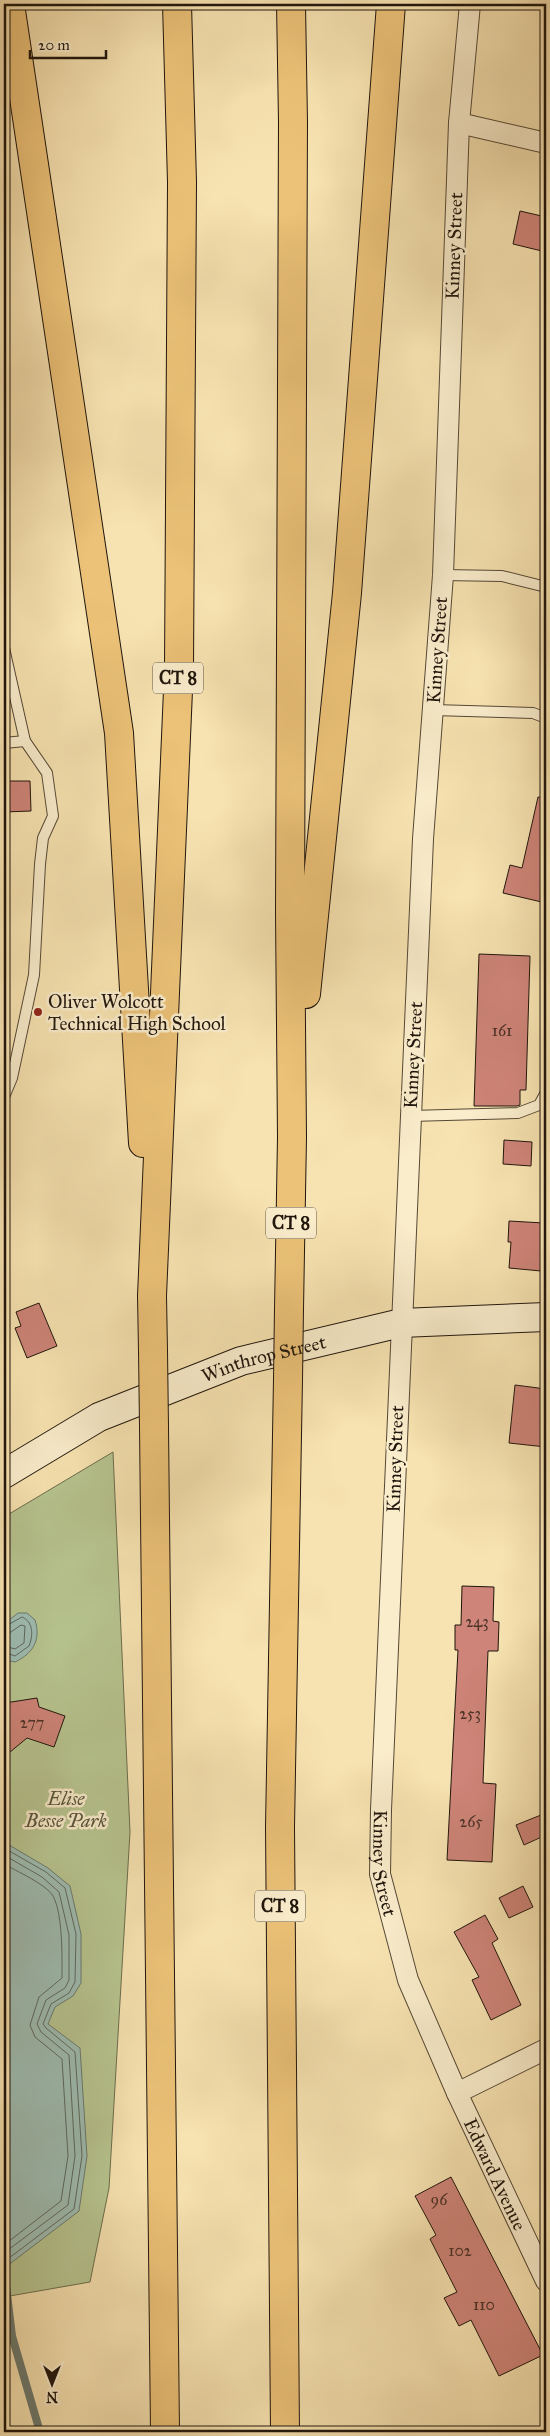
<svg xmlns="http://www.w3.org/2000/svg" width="550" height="2436" viewBox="0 0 550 2436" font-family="'IM FELL Great Primer',serif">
  <rect width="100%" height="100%" fill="#f7e3b1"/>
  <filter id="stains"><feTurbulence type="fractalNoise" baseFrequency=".004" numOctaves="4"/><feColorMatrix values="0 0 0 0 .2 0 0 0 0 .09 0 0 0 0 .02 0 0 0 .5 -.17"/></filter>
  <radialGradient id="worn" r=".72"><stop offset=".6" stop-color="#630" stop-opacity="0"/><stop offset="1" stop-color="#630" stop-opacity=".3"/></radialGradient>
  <path fill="#b7c590" stroke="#6b6d4e" d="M113,1452L130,1832L109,2188L90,2282L4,2297V1517Z"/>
  <g fill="#9ebdb2" stroke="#6b7a70">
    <path d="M18,1613H27L35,1620C41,1639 34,1653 15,1662L10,1661L4,1655V1624Z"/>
    <path d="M4,1842L48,1868L70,1886L81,1934V1983L73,1996L55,2007L48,2024L80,2048L87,2156L79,2211L11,2263L4,2265Z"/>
  </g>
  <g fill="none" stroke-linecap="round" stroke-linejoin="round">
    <g stroke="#5e695f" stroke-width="1">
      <path d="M4,1627L22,1617C34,1622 33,1636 29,1646L15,1656L4,1652"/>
      <path d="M4,1634L11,1632L21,1625L25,1626L24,1643L15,1649L4,1646"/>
      <path d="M4,1848L46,1872L65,1888L76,1934L75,1982L69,1993L51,2004L43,2024L46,2028L75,2052L82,2156L74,2209L9,2258L4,2260"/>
      <path d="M4,1855L42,1877L59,1892L69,1935V1980L65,1988L46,2000L37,2024L41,2032L69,2055L75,2156L68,2205L4,2253"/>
      <path d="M4,1864C16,1871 46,1884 53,1896C63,1914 62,1958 62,1978L39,1997L30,2025L35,2037L62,2059L68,2156L61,2201L4,2245"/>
    </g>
    <path stroke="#6b7a70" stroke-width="8" d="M4,2269L12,2336L40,2432"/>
  </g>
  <g fill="#ce8478" stroke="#1f150c">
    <path d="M520,211L546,217V252L513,244Z"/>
    <path d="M4,781H30L31,811L4,812Z"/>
    <path d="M538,797L546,798V903L503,893L510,865L522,868Z"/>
    <path d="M479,954L530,956L526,1090H520V1105L517,1106H474Z"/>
    <path d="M504,1140L532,1142L531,1166L503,1164Z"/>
    <path d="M509,1221L544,1223L541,1271L509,1268L511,1242H508Z"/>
    <path d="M39,1303L57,1346L27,1358L15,1328L21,1326L16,1312Z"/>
    <path d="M515,1385L546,1389V1447L509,1443Z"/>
    <path d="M462,1586L494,1587L493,1621L499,1622L498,1651H488L483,1783L496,1784L492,1862L447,1860L458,1650H455V1625H461Z"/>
    <path d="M37,1698L39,1707L65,1716L54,1747L27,1738L4,1757L5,1703Z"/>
    <path d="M546,1813V1835L524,1845L516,1825Z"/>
    <path d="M523,1886L533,1907L509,1918L499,1898Z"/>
    <path d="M485,1915L498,1939L492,1943L521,2005L491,2020L472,1980L479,1977L454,1932Z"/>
    <path d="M451,2177L543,2355L499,2376L471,2320L459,2326L444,2298L457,2292L430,2239L436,2235L415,2196Z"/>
  </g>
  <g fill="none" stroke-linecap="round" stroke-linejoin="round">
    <g stroke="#554835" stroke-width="12">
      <g id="lane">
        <path d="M443,575L502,576L546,587"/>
        <path d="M4,648L25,741L47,773L53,816L43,838L40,864L34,975L12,1078L4,1097"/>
        <path d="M433,710L533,713L546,718"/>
        <path d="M4,743L25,741"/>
        <path d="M410,1116L518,1113L539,1105L546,1092"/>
      </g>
    </g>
    <g stroke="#554835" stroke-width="22">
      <g id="street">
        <path id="s1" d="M470,4L459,123L443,575L423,839L381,1810L380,1874L408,1980L457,2093L546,2281"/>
        <path d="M459,123L546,143"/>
        <path d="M457,2093L546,2049"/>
      </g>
    </g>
    <g stroke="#1f150c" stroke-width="30">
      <g id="secondary">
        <path id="s2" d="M4,1474L99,1417L241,1361L401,1323L546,1317"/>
      </g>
    </g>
    <g stroke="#1f150c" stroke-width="30">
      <g id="highway">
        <path d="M10,4L119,733L143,1143"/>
        <path d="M306,994L347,593L391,4"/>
        <path d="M289,1309L292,1137L290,913L293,122L291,4"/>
        <path d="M153,1351L152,1296L179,667L182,182L177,4"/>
        <path d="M154,1427L165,2432"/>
        <path d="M285,2432L280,1827L288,1379"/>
      </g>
    </g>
    <use href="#lane" stroke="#faedcc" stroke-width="10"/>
    <use href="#street" stroke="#faedcc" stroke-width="20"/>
    <use href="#secondary" stroke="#faedcc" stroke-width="28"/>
    <use href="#highway" stroke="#ecc278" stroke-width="28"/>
    <g stroke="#1f150c" stroke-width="30" stroke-linecap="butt">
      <g id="highway-bridge">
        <path d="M153,1351L154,1427"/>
        <path d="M288,1379L289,1309"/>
      </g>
    </g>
    <use href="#highway-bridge" stroke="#ecc278" stroke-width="28"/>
  </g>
  <circle fill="#8f2418" stroke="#faedcc" stroke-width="2" cx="38" cy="1012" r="5"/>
  <g text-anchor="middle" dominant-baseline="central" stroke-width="5" stroke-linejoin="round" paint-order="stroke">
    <g font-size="16" fill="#4b3127">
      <text x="502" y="1030">161</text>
      <text x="477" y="1621">243</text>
      <text x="470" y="1713">253</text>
      <text x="32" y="1722">277</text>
      <text x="471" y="1821">265</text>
      <text x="439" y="2199">96</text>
      <text x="460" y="2250">102</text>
      <text x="484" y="2304">110</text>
    </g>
    <g fill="#faedcc" stroke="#615646" stroke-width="1">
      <rect x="153" y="662.5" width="50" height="31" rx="4"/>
      <rect x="266" y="1207.5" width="50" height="31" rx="4"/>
      <rect x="255" y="1890.5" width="50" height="31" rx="4"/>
    </g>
    <g font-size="18" font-weight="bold" fill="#1f150c">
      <text x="178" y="678">CT 8</text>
      <text x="291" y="1223">CT 8</text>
      <text x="280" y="1906">CT 8</text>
    </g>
    <g font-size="19" fill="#1f150c" stroke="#faedcc">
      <text transform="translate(454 246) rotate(-88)">Kinney Street</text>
      <text transform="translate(437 650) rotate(-86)">Kinney Street</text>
      <text transform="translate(413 1055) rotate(-87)">Kinney Street</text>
      <text stroke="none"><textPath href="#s2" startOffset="286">Winthrop Street</textPath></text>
      <text transform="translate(395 1459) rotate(-88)">Kinney Street</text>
      <text stroke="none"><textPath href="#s1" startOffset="1862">Kinney Street</textPath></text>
      <text stroke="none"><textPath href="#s1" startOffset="2195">Edward Avenue</textPath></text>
    </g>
    <g font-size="19" fill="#1f150c" stroke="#faedcc" text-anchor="start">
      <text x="48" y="1001">Oliver Wolcott<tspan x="48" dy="22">Technical High School</tspan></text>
    </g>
    <g font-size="19" font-style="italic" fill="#54533a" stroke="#faedcc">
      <text x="66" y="1798">Elise<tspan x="66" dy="22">Besse Park</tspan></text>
    </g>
  </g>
  <rect width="550" height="2436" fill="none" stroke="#f7e3b1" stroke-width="20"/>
  <rect x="5" y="5" width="540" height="2426" fill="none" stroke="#1f150c" stroke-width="2.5"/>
  <rect x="10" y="10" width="530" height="2416" fill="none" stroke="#1f150c"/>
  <g transform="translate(52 2384) rotate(180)" stroke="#faedcc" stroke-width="4" paint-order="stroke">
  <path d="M0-4L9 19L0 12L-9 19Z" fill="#1f150c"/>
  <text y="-8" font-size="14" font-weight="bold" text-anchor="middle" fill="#1f150c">N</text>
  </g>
  <path d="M30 50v8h76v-8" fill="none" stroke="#1f150c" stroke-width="2.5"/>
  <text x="38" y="50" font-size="15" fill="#1f150c" stroke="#faedcc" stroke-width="4" paint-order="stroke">20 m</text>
  <rect width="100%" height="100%" filter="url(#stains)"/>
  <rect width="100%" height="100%" fill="url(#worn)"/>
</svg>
